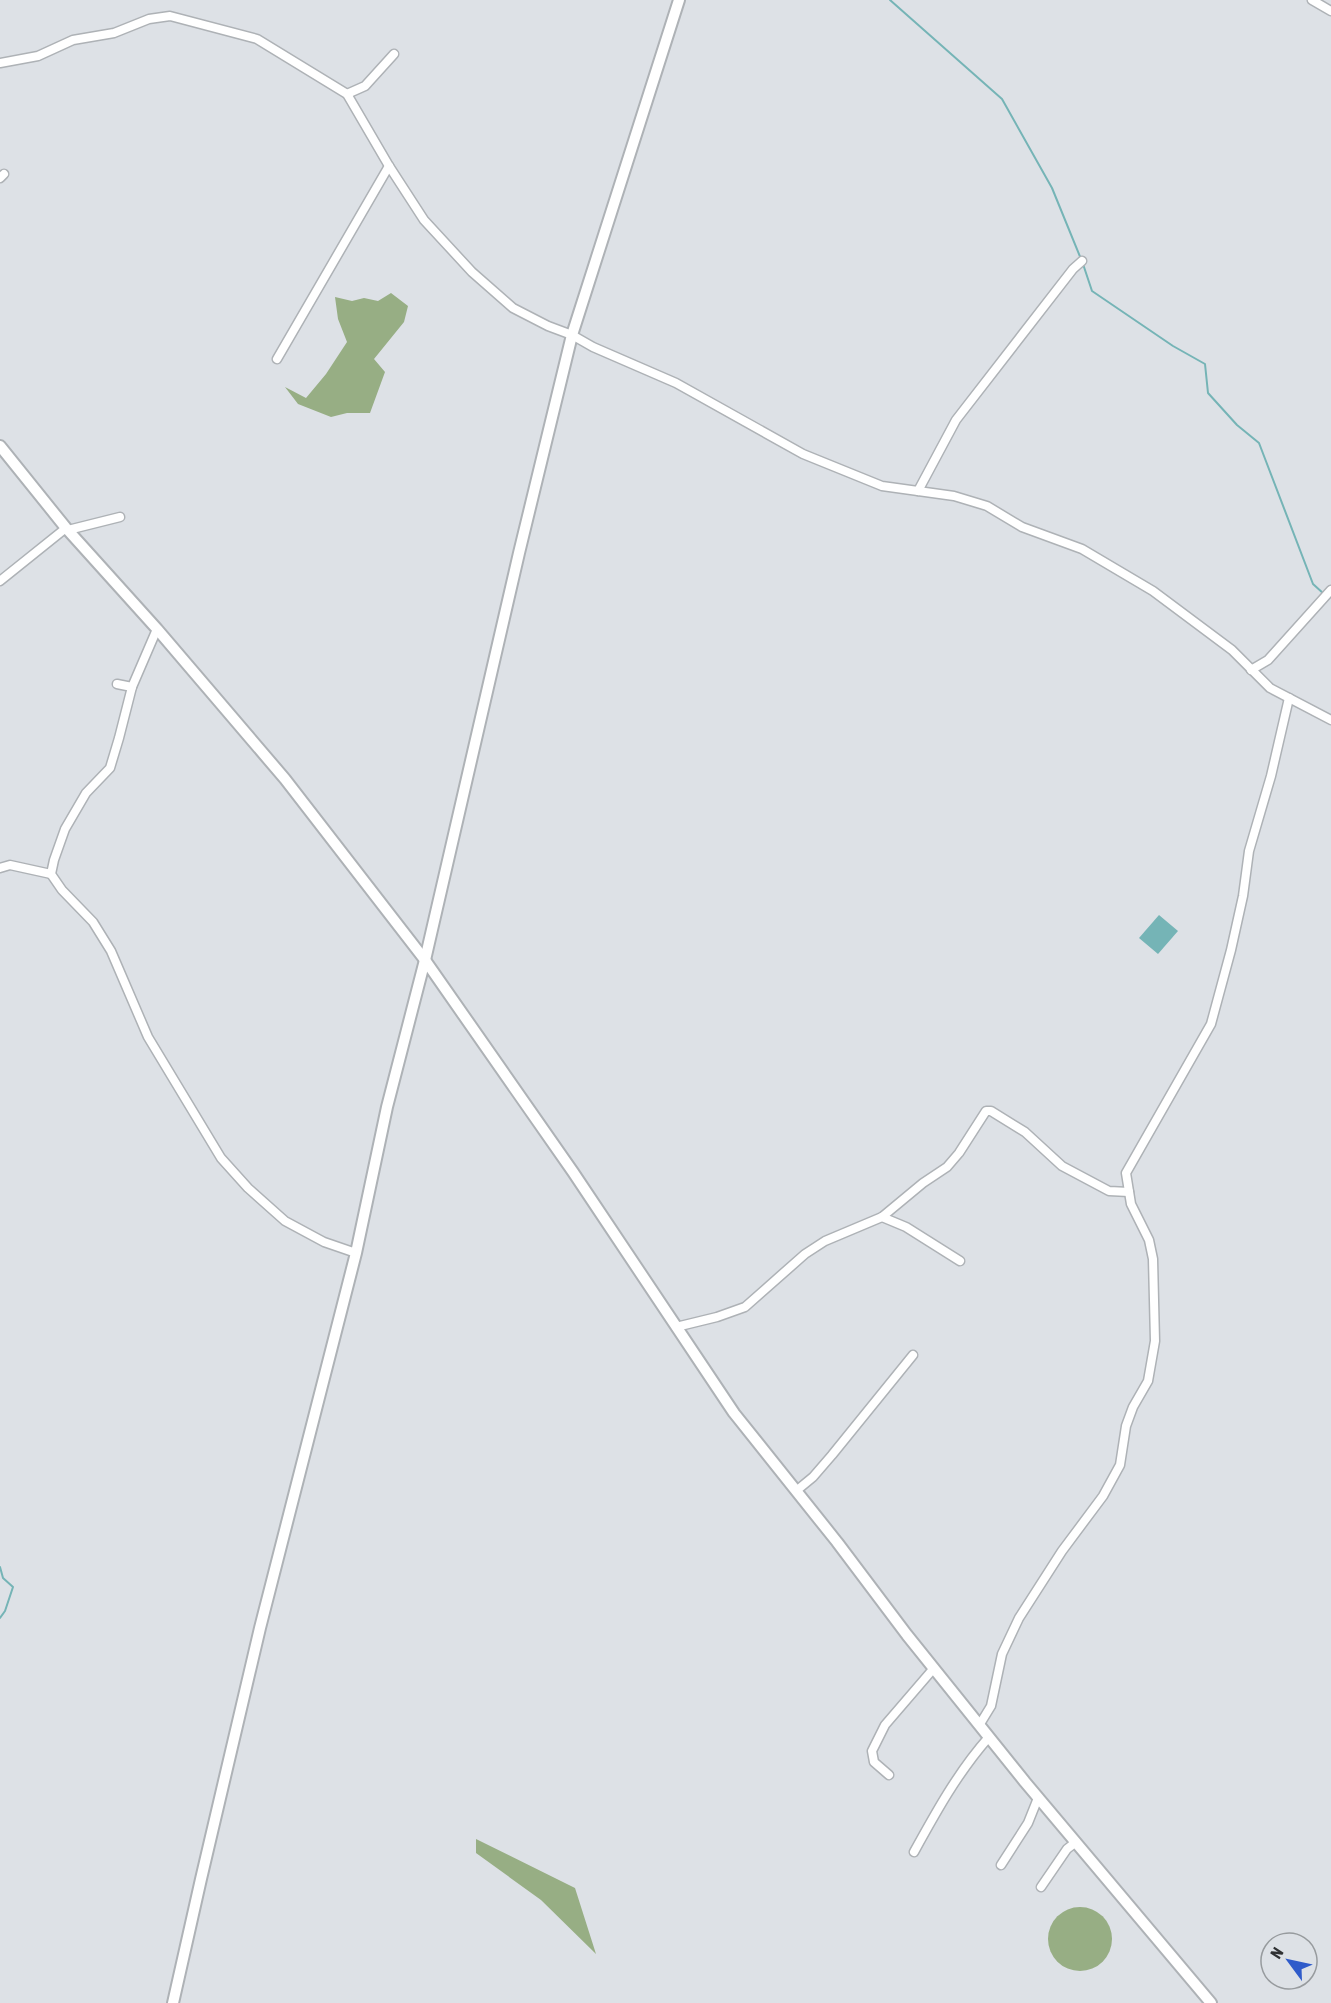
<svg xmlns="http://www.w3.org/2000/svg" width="1331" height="2003" viewBox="0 0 1331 2003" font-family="'Asap Condensed',sans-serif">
  <rect width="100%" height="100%" fill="#dde1e6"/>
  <g fill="#97ae84">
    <path d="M391,293L408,306L404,322L374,359L385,372L370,413H347L331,417L298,404L285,387L306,398L326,374L347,342L338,319L335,297L352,301L364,298L378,301Z"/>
    <path d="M476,1839L575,1888L596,1954L541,1900L476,1853Z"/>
    <circle cx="1080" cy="1939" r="32"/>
  </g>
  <path fill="#75b4b6" d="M1159,915L1178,931L1158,954L1139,938Z"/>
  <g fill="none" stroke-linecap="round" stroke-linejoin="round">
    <g stroke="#75b4b6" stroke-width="2">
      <path d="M890,0L1002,99L1052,188L1081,259"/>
      <path d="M1083,264L1092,291L1173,346L1205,364L1208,393L1237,425L1259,443L1313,584L1324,594"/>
      <path d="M0,1567L3,1578L13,1587L5,1611L0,1618"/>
    </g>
    <g stroke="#aeb2b6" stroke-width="11">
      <g id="minor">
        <path d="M1312,0L1331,11"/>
        <path d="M0,63L38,56L73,40L114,33L149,19L170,16L257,39L347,94L389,166L424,220L472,272L513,308L548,326L572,335L593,347L676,383L803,454L882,486L954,496L987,506L1022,527L1082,549L1153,591L1232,650L1270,688L1331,720"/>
        <path d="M347,94L365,86L394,54"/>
        <path d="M0,178L4,174"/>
        <path d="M277,359L389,166"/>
        <path d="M918,491L956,420L1073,269L1082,261"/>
        <path d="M68,530L120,517"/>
        <path d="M0,581L66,528"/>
        <path d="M157,629L132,687L119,738L110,768L86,793L65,829L54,860L51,874L62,890L93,922L111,951L148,1037L221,1158L248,1188L285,1221L324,1242L356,1253"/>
        <path d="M1251,670L1268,660L1331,590"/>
        <path d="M117,684L132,687"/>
        <path d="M0,868L10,865L51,874"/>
        <path d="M882,1217L906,1227L960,1261"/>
        <path d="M676,1327L717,1317L745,1307L805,1254L825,1241L882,1217L923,1183L947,1167L959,1153L986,1111H991L1025,1132L1062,1166L1109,1191L1129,1192"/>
        <path d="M796,1491L813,1477L832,1455L913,1355"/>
        <path d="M980,1724L991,1706L1002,1654L1019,1618L1062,1551L1103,1496L1120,1465L1126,1426L1133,1407L1148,1381L1155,1341L1153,1259L1149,1240L1131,1204L1126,1173L1211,1024L1231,950L1243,896L1249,851L1271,776L1289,698"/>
        <path d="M889,1775L874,1762L872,1751L885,1725L934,1668"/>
        <path d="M914,1852C936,1812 958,1772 989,1737"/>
        <path d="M1001,1865L1028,1823L1038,1798"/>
        <path d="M1041,1887L1067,1849L1076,1842"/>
      </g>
    </g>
    <g stroke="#aeb2b6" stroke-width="14">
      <g id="tertiary">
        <path d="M0,446L66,528L157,629L285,779L425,960L573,1172L734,1413L837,1542L907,1635L1025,1782L1211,2003"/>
        <path d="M173,2003L201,1879L260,1628L356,1253L387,1107L425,960L519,553L572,335L679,0"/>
      </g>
    </g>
    <use href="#minor" stroke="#fff" stroke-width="8"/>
    <use href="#tertiary" stroke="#fff" stroke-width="10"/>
  </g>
  <g transform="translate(1289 1961) rotate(303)"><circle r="28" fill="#dde1e6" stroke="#979b9e" stroke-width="1.5"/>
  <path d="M0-4.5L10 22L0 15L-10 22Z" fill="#2f5bca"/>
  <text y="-9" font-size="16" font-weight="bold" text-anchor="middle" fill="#2f3133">N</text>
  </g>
</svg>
